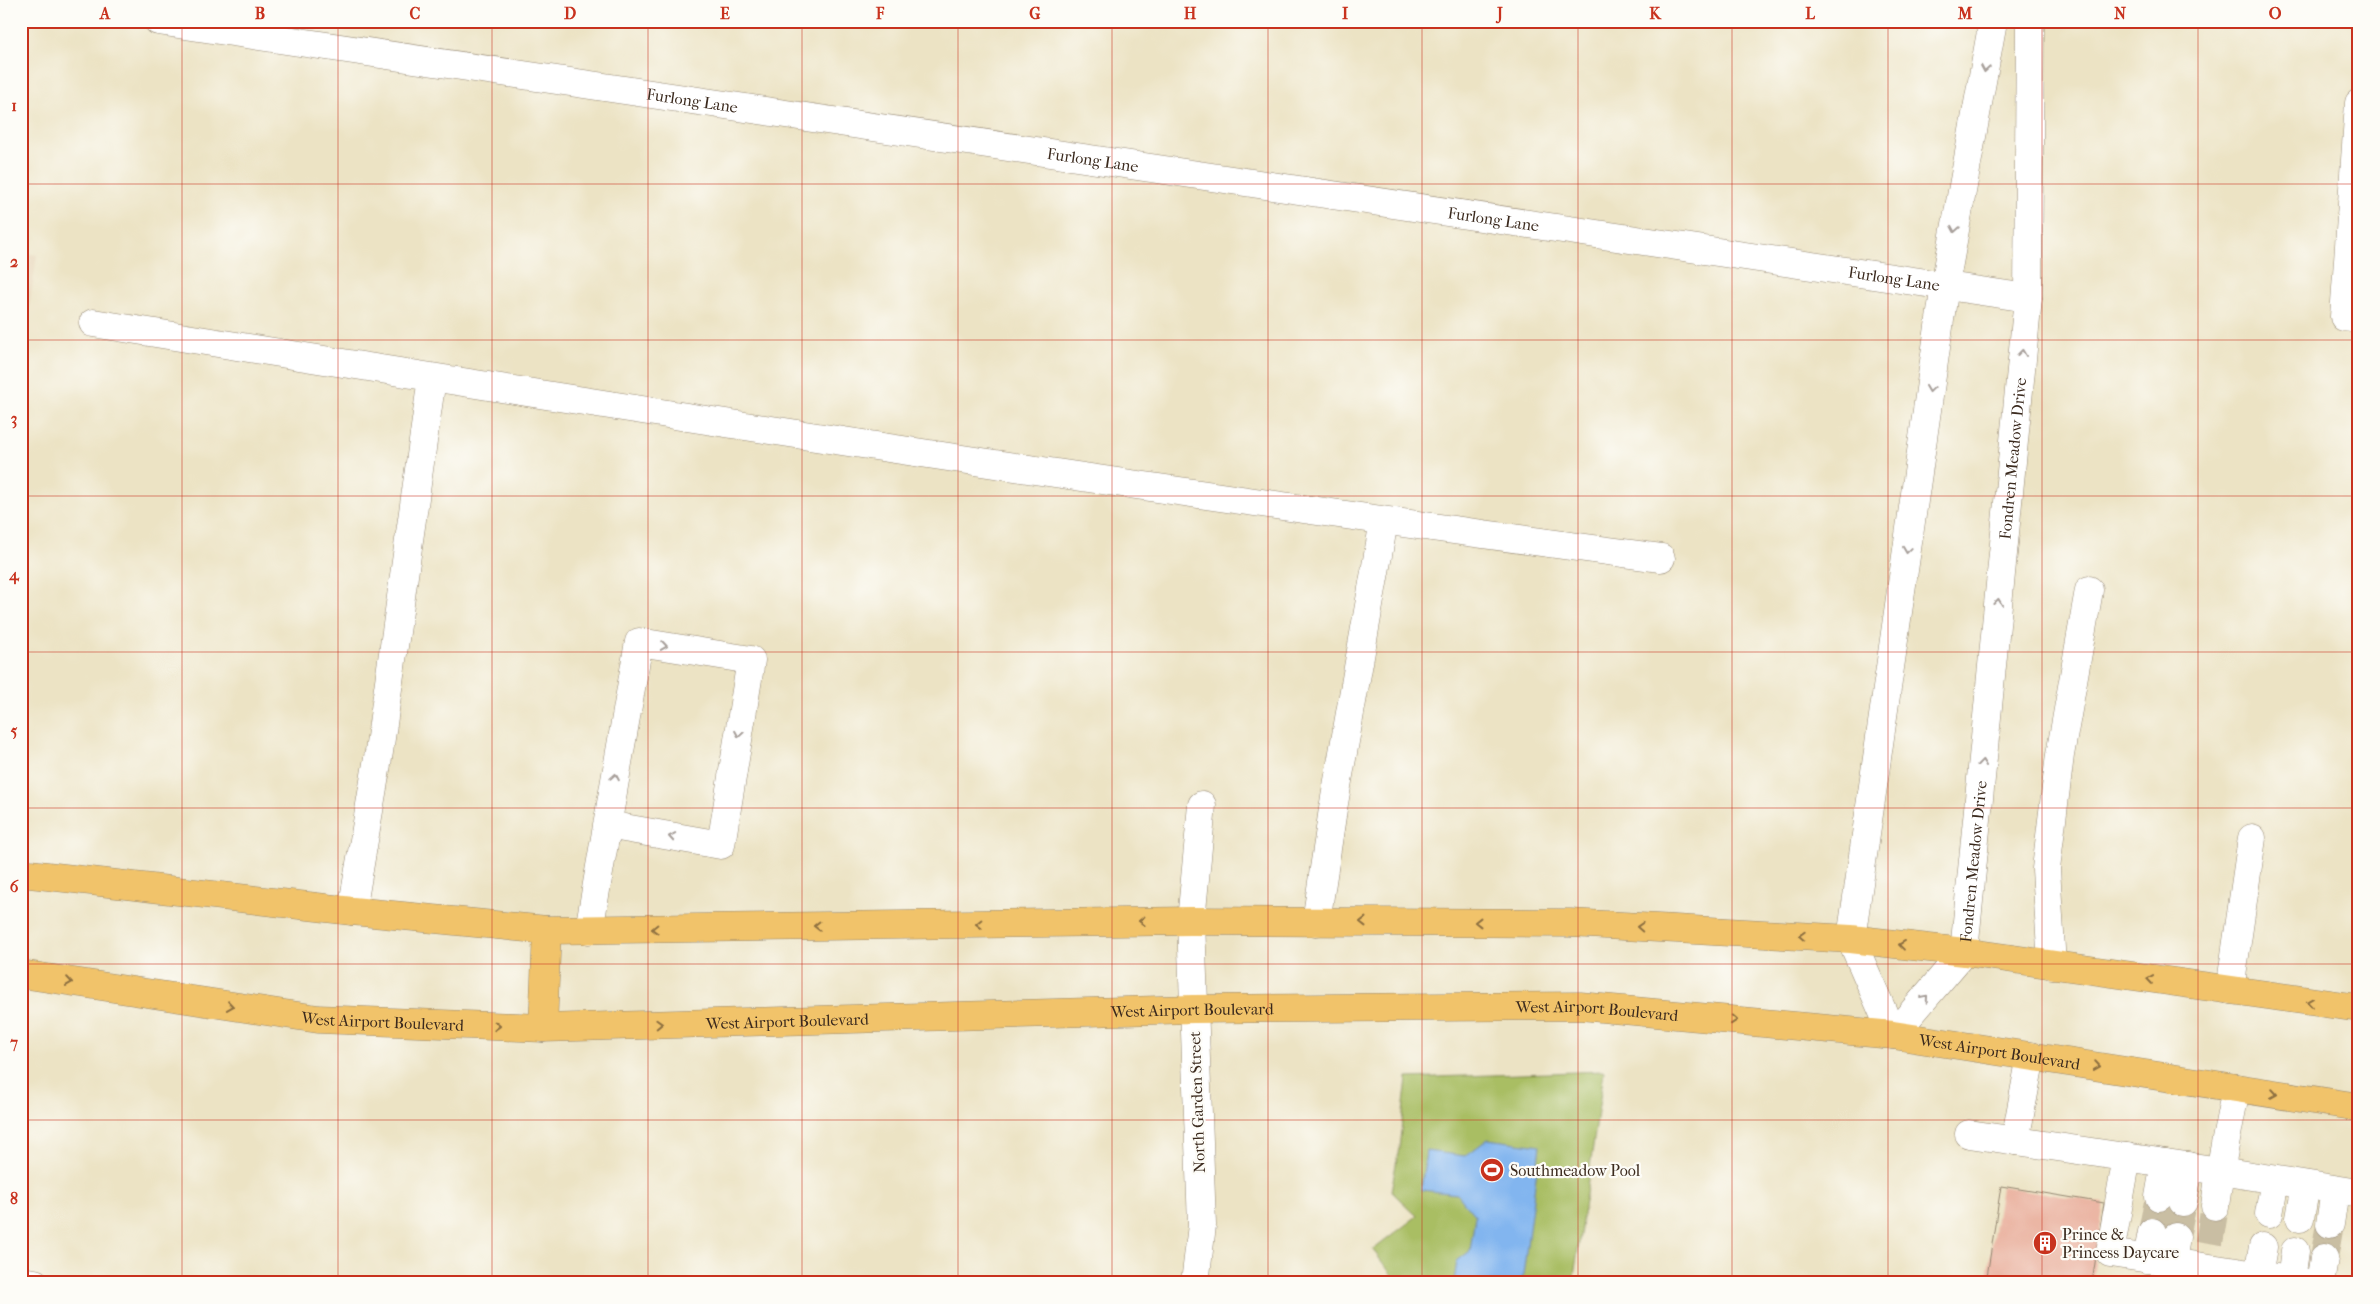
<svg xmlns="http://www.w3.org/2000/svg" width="2380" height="1304" viewBox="0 0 2380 1304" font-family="'IM FELL French Canon',serif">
  <rect width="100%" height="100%" fill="#fdfcf7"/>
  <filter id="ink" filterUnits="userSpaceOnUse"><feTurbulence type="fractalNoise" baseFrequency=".02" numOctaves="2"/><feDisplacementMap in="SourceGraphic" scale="10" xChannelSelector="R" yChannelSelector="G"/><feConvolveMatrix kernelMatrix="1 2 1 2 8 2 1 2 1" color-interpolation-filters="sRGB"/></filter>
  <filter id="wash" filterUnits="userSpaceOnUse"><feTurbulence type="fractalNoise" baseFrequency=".0096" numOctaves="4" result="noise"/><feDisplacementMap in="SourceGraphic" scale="20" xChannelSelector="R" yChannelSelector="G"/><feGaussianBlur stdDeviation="1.12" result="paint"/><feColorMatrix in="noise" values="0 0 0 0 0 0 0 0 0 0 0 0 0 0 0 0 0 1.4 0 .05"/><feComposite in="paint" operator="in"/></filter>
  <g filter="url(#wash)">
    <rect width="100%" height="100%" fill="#ece3c4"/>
    <path fill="#e7d5b7" d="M21,252L37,255L21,363Z"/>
    <path fill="#a9be63" stroke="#727440" d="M1604,1071L1573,1283H1398L1373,1250L1417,1216L1391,1191L1399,1148L1407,1078Z"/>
    <path fill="#82b5ef" stroke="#5e7086" d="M1488,1139L1540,1146L1522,1283L1454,1281L1457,1261L1470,1251L1475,1216L1457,1194L1421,1190L1426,1151L1465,1156Z"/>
    <g id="blocks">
      <path fill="#ebb6a4" d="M2001,1186L2104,1203L2092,1283H1986Z"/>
    </g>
  </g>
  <g filter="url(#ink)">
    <use href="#blocks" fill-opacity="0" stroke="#948671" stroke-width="1"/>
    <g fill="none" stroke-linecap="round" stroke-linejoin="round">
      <g stroke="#c9bea3" stroke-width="28" stroke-dasharray="28 14" stroke-linecap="butt">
        <path d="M2152,1232L2159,1197"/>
        <path d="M2176,1237L2183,1202"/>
        <path d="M2209,1243L2215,1206"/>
        <path d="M2324,1258L2330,1224"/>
      </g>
      <g stroke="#948671" stroke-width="29">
        <g id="minor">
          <path id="s1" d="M158,21L2028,298"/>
          <path id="s2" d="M1993,21L1945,285L1851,939L1893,1035L1964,952L2028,298L2030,21"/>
          <path d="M2359,103L2344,317L2359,319"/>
          <path d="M93,323C615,407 1137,489 1661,558"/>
          <path d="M352,911L379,752L432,378"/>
          <path d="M1316,922L1333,809L1384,521"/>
          <path d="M589,930L639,642L751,660L721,845L607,825"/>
          <path d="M2052,965L2046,869L2060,755L2089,590"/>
          <path d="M2230,990L2252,838"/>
          <path d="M1969,1134L2220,1171L2236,1088"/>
          <path d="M2015,1141L2031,1056"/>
          <path d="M2127,1157L2110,1253L2309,1283"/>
          <path d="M2159,1197L2165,1163"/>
          <path d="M2183,1202L2189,1166"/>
          <path d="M2215,1206L2220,1171L2359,1193"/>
          <path d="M2269,1214L2275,1180"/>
          <path d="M2300,1218L2306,1185"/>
          <path d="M2330,1224L2335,1190"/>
          <path d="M2147,1259L2152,1232"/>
          <path d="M2172,1262L2176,1237"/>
          <path d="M2258,1275L2263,1247"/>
          <path d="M2291,1280L2295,1251"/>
          <path d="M21,1281L35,1283"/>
          <path d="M1195,1283L1202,1225L1191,921L1202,805"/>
          <path d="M2320,1283L2324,1258"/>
        </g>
      </g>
      <g stroke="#948671" stroke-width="29">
        <g id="major">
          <path d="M21,873L352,911L547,930L1191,921L1570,923L1851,939L1964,952L2359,1008"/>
          <path id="s3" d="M21,974L318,1019L543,1028L1193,1009L1580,1006L1893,1035L2359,1107"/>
          <path d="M543,1028L547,930"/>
        </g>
      </g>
      <use href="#minor" stroke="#fff" stroke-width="28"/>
      <use href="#major" stroke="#f1c36a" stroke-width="28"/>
    </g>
    <defs><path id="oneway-chevron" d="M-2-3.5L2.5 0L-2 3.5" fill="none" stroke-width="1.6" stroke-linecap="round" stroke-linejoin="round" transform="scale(1.25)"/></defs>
    <g stroke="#a79f9a">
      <use href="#oneway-chevron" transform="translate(1985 69) rotate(100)"/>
      <use href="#oneway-chevron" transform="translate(1955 229) rotate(100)"/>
      <use href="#oneway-chevron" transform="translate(2022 353) rotate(-84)"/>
      <use href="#oneway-chevron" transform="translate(1930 389) rotate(98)"/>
      <use href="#oneway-chevron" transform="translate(1907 550) rotate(98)"/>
      <use href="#oneway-chevron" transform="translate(1998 602) rotate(-84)"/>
      <use href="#oneway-chevron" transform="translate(664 646) rotate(9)"/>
      <use href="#oneway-chevron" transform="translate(739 734) rotate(99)"/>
      <use href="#oneway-chevron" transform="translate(1982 763) rotate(-84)"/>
      <use href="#oneway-chevron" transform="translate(615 777) rotate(-80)"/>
      <use href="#oneway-chevron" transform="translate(672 837) rotate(-170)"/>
      <use href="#oneway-chevron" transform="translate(1925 998) rotate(-49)"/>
    </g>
    <g stroke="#8d6f40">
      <use href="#oneway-chevron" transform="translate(1142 921) rotate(179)"/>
      <use href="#oneway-chevron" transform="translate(1363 922) rotate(180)"/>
      <use href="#oneway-chevron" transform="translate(1478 922) rotate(-180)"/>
      <use href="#oneway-chevron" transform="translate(979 924) rotate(179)"/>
      <use href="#oneway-chevron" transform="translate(817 926) rotate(179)"/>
      <use href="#oneway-chevron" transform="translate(1640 927) rotate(-177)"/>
      <use href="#oneway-chevron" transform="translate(655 929) rotate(179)"/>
      <use href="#oneway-chevron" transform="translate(1802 936) rotate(-177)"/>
      <use href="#oneway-chevron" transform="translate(1902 945) rotate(-173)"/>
      <use href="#oneway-chevron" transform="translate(2150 979) rotate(-172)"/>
      <use href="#oneway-chevron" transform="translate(69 982) rotate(8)"/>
      <use href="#oneway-chevron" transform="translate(2310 1002) rotate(-172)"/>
      <use href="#oneway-chevron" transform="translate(230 1006) rotate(8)"/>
      <use href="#oneway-chevron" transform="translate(1734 1020) rotate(5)"/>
      <use href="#oneway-chevron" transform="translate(659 1024) rotate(-2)"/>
      <use href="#oneway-chevron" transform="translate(497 1026) rotate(2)"/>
      <use href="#oneway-chevron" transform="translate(2097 1066) rotate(9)"/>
      <use href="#oneway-chevron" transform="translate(2274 1094) rotate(9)"/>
    </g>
  </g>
  <path fill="none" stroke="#c8321e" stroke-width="1" stroke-opacity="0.55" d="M182,21V1283M338,21V1283M492,21V1283M648,21V1283M802,21V1283M958,21V1283M1112,21V1283M1268,21V1283M1422,21V1283M1578,21V1283M1732,21V1283M1888,21V1283M2042,21V1283M2198,21V1283M21,184H2359M21,340H2359M21,496H2359M21,652H2359M21,808H2359M21,964H2359M21,1120H2359"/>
  <defs>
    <g id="stadium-disc" transform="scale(1.25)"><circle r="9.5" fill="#c8321e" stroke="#fdfcf7"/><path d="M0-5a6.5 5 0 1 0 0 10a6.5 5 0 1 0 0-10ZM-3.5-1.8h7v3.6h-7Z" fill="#fff"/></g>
    <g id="building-disc" transform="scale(1.25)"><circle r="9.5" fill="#c8321e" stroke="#fdfcf7"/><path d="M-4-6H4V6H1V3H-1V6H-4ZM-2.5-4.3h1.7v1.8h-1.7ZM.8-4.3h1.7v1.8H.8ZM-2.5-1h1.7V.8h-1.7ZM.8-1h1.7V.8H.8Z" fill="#fff"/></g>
  </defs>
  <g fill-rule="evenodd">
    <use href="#stadium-disc" x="1492" y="1170"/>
    <use href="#building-disc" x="2045" y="1243"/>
  </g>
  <g text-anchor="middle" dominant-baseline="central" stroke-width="4.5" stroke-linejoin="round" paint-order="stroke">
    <g font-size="16" fill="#3b2a1e" stroke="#fdfcf7">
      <text stroke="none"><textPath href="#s1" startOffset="540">Furlong Lane</textPath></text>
      <text stroke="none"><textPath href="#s1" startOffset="945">Furlong Lane</textPath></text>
      <text stroke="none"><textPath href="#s1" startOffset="1350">Furlong Lane</textPath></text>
      <text stroke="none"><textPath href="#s1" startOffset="1755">Furlong Lane</textPath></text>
      <text stroke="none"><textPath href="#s2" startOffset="1639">Fondren Meadow Drive</textPath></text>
      <text stroke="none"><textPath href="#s2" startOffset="1234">Fondren Meadow Drive</textPath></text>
      <text stroke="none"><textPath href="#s3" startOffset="1175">West Airport Boulevard</textPath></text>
      <text stroke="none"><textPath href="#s3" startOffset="1580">West Airport Boulevard</textPath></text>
      <text stroke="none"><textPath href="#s3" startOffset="365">West Airport Boulevard</textPath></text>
      <text stroke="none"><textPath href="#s3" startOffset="770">West Airport Boulevard</textPath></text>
      <text stroke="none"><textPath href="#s3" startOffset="1985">West Airport Boulevard</textPath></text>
      <text transform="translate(1197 1102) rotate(-92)">North Garden Street</text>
    </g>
    <g font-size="16" fill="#3b2a1e" stroke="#fdfcf7" text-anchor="start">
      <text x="1510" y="1170">Southmeadow Pool</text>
      <text x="2062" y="1234">Prince &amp;<tspan x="2062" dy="18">Princess Daycare</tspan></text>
    </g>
  </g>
  <rect width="2380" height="1304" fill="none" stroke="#fdfcf7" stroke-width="55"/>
  <rect x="28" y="28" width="2324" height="1248" fill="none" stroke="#c8321e" stroke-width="2"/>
  <g font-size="16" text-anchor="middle" font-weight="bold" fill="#c8321e">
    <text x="105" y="19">A</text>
    <text x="260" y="19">B</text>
    <text x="415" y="19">C</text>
    <text x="570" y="19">D</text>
    <text x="725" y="19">E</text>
    <text x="880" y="19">F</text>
    <text x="1035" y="19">G</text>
    <text x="1190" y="19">H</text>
    <text x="1345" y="19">I</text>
    <text x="1500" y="19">J</text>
    <text x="1655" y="19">K</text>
    <text x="1810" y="19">L</text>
    <text x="1965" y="19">M</text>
    <text x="2120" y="19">N</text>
    <text x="2275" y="19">O</text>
    <text x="14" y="111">1</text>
    <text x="14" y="267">2</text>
    <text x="14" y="424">3</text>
    <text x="14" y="580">4</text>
    <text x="14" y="736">5</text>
    <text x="14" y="892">6</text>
    <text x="14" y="1048">7</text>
    <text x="14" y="1204">8</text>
  </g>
</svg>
